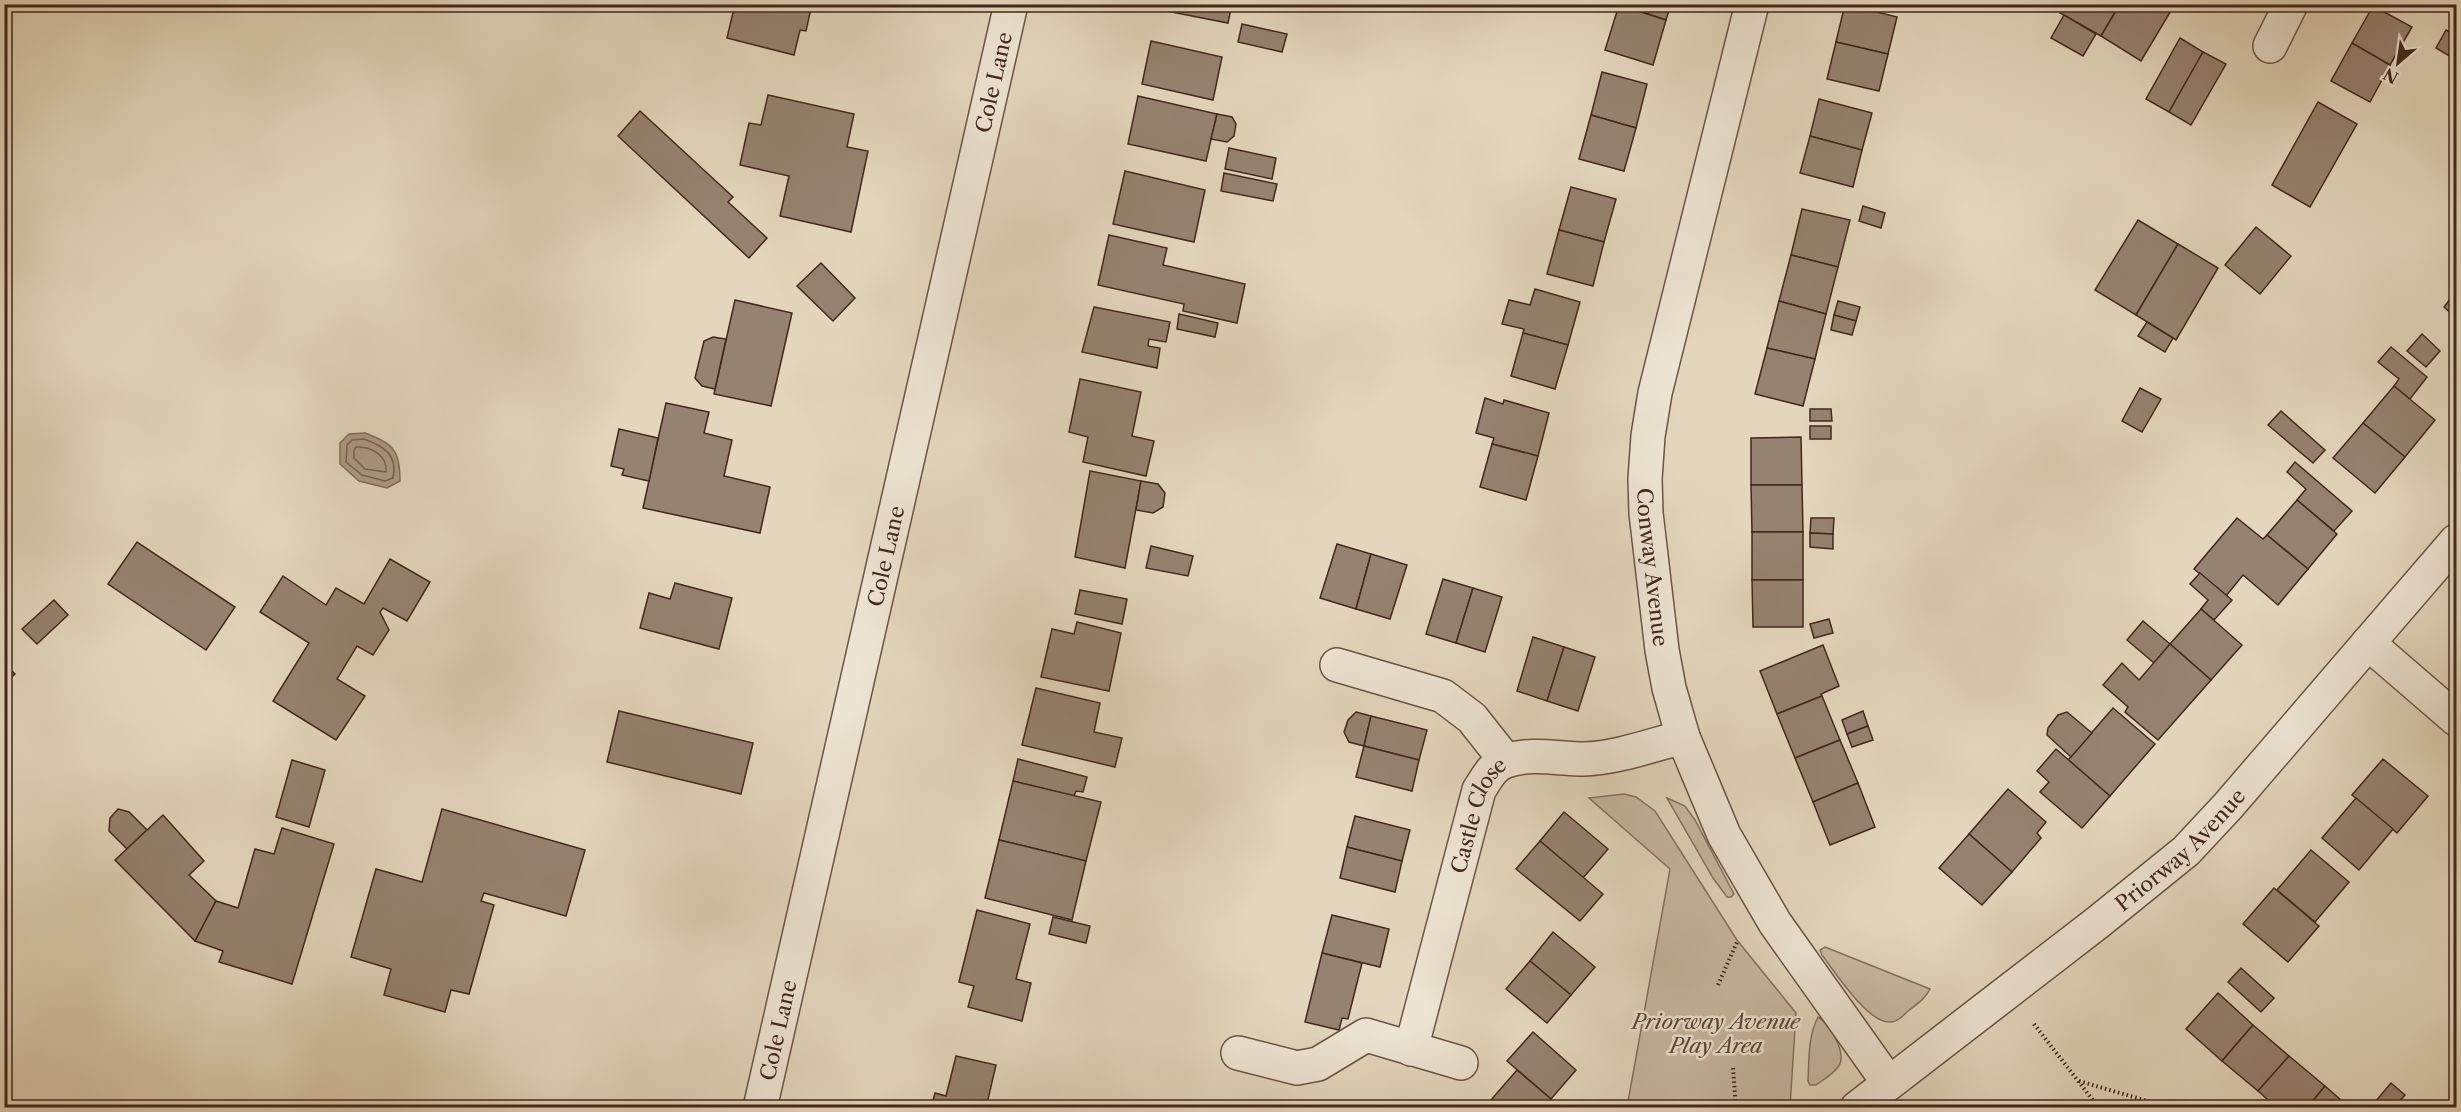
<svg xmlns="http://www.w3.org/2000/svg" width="2461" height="1112" viewBox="0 0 2461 1112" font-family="'Libre Caslon Text',serif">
  <rect width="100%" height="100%" fill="#e3d6bc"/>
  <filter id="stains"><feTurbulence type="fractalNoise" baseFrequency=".00333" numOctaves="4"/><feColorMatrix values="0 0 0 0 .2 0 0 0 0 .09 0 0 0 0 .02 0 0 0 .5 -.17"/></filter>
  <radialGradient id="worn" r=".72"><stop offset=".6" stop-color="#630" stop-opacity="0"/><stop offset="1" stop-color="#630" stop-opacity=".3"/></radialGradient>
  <g fill="#c8b8a1" stroke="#86705f" stroke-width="1.5">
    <path d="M1624,794L1636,797L1655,811L1737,940L1796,1013L1790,1107H1627L1670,869L1589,798Z"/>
    <path d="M1667,798L1685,806L1695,820L1734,894L1731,897H1727L1713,878Z"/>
    <path d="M1825,947L1930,989C1925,999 1917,1004 1908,1011C1903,1016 1896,1023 1889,1022C1867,1022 1835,972 1822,955L1820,950Z"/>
    <path d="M1818,1017C1830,1024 1848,1054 1838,1067C1833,1074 1823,1080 1816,1085H1810L1808,1081C1809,1060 1808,1036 1818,1017Z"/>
  </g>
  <path fill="#ad9a86" stroke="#836c5c" stroke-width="1.5" d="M365,433C393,444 400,449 400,481L387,488L359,481L340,464V443L349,434Z"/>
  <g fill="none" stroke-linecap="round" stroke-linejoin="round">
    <g stroke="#786052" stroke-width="1.5">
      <path d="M364,439C383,446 398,454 393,478L385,481L362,475L346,462L347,445L352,440Z"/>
      <path d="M356,447C371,446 388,456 386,472L365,469L354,458V450Z"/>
    </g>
  </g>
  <g fill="#968270" stroke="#43271d" stroke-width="1.5">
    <path d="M735,4H812L806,31L800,30L794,55L727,38Z"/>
    <path d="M1162,4H1232L1228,23L1161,10Z"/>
    <path d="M1619,4H1671L1666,20Z"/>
    <path d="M1845,4L1897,17L1888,54L1836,42Z"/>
    <path d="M2065,4H2120L2101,36L2060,13Z"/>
    <path d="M2120,4H2175L2141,61L2101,36Z"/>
    <path d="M1619,5L1666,20L1653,65L1605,50Z"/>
    <path d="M2373,6L2412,27L2390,65L2352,43Z"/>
    <path d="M2064,15L2096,34L2083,56L2051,38Z"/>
    <path d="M1242,24L1287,34L1282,52L1238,42Z"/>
    <path d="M2446,30L2456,36V60L2436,48Z"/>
    <path d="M2180,38L2203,52L2169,112L2146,99Z"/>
    <path d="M1151,41L1222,57L1213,100L1142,84Z"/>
    <path d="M1836,42L1888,54L1879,91L1827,79Z"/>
    <path d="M2352,43L2390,65L2370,102L2331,81Z"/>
    <path d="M2203,52L2226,64L2191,125L2169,112Z"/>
    <path d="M1602,72L1647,84L1636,128L1591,115Z"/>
    <path d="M768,95L854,114L847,147L868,151L851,232L780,216L789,176L740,165L749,123L761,125Z"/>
    <path d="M1138,96L1217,114L1206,161L1128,144Z"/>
    <path d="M1819,99L1872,113L1862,150L1810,136Z"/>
    <path d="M2318,102L2357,124L2310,207L2272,185Z"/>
    <path d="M640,111L733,197L728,202L767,238L749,258L618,136Z"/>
    <path d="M1217,114L1232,117L1236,124L1234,136L1227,142L1211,139Z"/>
    <path d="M1591,115L1636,128L1624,171L1579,159Z"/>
    <path d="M1810,136L1862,150L1853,187L1800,173Z"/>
    <path d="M1229,148L1276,158L1272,179L1225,169Z"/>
    <path d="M1125,171L1205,190L1194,242L1113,224Z"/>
    <path d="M1224,173L1277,184L1273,201L1221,191Z"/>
    <path d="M1571,187L1616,199L1604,242L1559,230Z"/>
    <path d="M1863,206L1885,213L1881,228L1859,221Z"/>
    <path d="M1802,209L1850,220L1838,267L1791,255Z"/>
    <path d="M2138,220L2178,244L2136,315L2095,290Z"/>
    <path d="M2256,227L2291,256L2260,294L2225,265Z"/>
    <path d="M1559,230L1604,242L1593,286L1547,274Z"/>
    <path d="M1109,235L1167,248L1163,265L1245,284L1237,323L1183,311L1184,304L1098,285Z"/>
    <path d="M2178,244L2218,268L2176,340L2136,315Z"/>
    <path d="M1791,255L1838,267L1826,314L1779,301Z"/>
    <path d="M821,263L855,298L833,321L797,286Z"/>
    <path d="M1535,289L1580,302L1568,345L1523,333L1524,329L1502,324L1509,300L1530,305Z"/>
    <path d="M2456,292V318L2444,307Z"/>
    <path d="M735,300L792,313L771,406L714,394Z"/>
    <path d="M1779,301L1826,314L1815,359L1767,348Z"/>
    <path d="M1838,301L1860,307L1856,321L1834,315Z"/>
    <path d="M1094,307L1170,322L1166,342L1149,339L1148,346L1160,348L1157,368L1082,352Z"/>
    <path d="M1179,314L1218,323L1215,337L1177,329Z"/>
    <path d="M1834,315L1856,321L1852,335L1831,330Z"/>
    <path d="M2147,322L2173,338L2165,352L2138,336Z"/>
    <path d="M1523,333L1568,345L1555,389L1511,376Z"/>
    <path d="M2422,334L2440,351L2426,367L2407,351Z"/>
    <path d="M713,337L726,339L715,389L702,386L695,378L704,341Z"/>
    <path d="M2391,347L2427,377L2410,399L2394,386L2399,379L2378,362Z"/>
    <path d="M1767,348L1815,359L1803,406L1755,394Z"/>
    <path d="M1080,379L1141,392L1132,436L1154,441L1146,476L1083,462L1088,437L1069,432Z"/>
    <path d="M2394,386L2435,420L2405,457L2363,423Z"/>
    <path d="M2140,388L2161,399L2142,432L2122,421Z"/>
    <path d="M1485,398L1503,404L1504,400L1549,413L1538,456L1492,444L1494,438L1476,433Z"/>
    <path d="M666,403L709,412L704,433L732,440L724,476L770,487L760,533L643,508Z"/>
    <path d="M1810,409H1831L1832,421H1810Z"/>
    <path d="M2281,411L2325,450L2313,463L2268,425Z"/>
    <path d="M2363,423L2405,457L2375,493L2333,458Z"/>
    <rect x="1810" y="426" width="21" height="13"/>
    <path d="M619,429L658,438L649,481L622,475L624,469L611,466Z"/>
    <path d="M1801,437L1802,485H1751V438Z"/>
    <path d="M1492,444L1538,456L1526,500L1480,487Z"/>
    <path d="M2295,462L2352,511L2334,531L2297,500L2306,489L2287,472Z"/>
    <path d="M1090,471L1141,481L1125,568L1075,557Z"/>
    <path d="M1141,481L1158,484L1165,493L1163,507L1153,513L1136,510Z"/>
    <path d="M1751,485H1802L1803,532H1752Z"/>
    <path d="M2297,500L2337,534L2308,569L2267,535Z"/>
    <path d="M1811,518H1834L1833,534L1810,533Z"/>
    <path d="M2237,518L2263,539L2267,535L2308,569L2278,605L2243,575L2226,596L2194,569Z"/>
    <rect x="1752" y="532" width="51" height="48"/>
    <path d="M1810,533L1833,534V549L1810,547Z"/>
    <path d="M137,542L235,607L206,650L108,584Z"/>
    <path d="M1337,544L1371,554L1356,609L1320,598Z"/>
    <path d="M1151,546L1193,556L1188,576L1146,568Z"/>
    <path d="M1371,554L1407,565L1390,619L1356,609Z"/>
    <path d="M390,559L430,582L407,621L383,608L380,612L389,630L373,655L357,646L337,679L365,696L336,740L273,701L309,643L260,612L283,576L326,605L336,588L364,604Z"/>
    <path d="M2200,573L2232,600L2214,620L2201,609L2208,600L2190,584Z"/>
    <path d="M1443,579L1473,588L1456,643L1426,634Z"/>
    <path d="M1752,580H1803V627H1753Z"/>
    <path d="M675,583L732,598L719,649L640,628L649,593L670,599Z"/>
    <path d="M1473,588L1502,597L1485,652L1456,643Z"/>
    <path d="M1080,590L1127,599L1122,624L1075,614Z"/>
    <path d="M54,600L68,615L37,644L22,629Z"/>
    <path d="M2201,609L2242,645L2211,680L2170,644Z"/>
    <path d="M1829,619L1833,633L1814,638L1810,624Z"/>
    <path d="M2143,621L2170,644L2154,663L2127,640Z"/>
    <path d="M1077,622L1121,633L1109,691L1041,677L1052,629L1074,634Z"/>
    <path d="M1533,637L1564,647L1547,701L1517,691Z"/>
    <path d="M2170,644L2211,680L2158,740L2125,712L2128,707L2103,685L2122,663L2139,680Z"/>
    <path d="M1823,645L1839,686L1821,694L1822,696L1777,714L1760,671Z"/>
    <path d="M1564,647L1595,657L1578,711L1547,701Z"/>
    <path d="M4,663L15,674L4,684Z"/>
    <path d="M1036,688L1100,703L1094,732L1122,738L1115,767L1022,745Z"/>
    <path d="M1822,696L1840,740L1795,758L1777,714Z"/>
    <path d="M2113,708L2155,744L2110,796L2068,760Z"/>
    <path d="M619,711L753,743L741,794L607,762Z"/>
    <path d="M1863,711L1868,726L1847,734L1842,720Z"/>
    <path d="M1356,712L1371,716L1364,746L1349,742L1344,732L1348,720Z"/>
    <path d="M2067,712L2092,733L2071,757L2047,735L2048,728L2058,715Z"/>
    <path d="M1371,716L1427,730L1419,760L1364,746Z"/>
    <path d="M1868,726L1873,740L1852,747L1847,734Z"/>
    <path d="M1840,740L1858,783L1813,802L1795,758Z"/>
    <path d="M1364,746L1419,760L1412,791L1356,777Z"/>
    <path d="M2056,749L2110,796L2082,828L2040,792L2049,782L2037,771Z"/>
    <path d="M1018,759L1087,777L1083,792L1076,791L1074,796L1013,781Z"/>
    <path d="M2383,759L2428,796L2397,833L2352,795Z"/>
    <path d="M292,760L325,770L309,827L276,817Z"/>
    <path d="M1013,781L1101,802L1086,861L999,840Z"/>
    <path d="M1858,783L1875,827L1830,845L1813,802Z"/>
    <path d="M2008,789L2046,822L2037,833L2041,838L2012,872L1969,834Z"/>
    <path d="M2356,798L2393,829L2359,870L2322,838Z"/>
    <path d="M118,809L129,812L147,830L127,849L109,831L110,818Z"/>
    <path d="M442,809L585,850L566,916L484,893L481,901L494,905L469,994L451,990L445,1012L384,995L391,969L351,957L376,869L422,882Z"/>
    <path d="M1564,812L1608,849L1583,878L1540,841Z"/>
    <path d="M163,815L204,861L189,875L216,901L195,941L115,860Z"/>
    <path d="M1355,816L1410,830L1402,861L1347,847Z"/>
    <path d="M282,828L334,844L292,984L219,962L223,951L195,941L216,901L238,908L255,849L274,854Z"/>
    <path d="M1969,834L2012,872L1982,905L1939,868Z"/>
    <path d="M999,840L1086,861L1072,920L985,898Z"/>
    <path d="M1540,841L1603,894L1580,921L1516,869Z"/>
    <path d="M1347,847L1402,861L1395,892L1340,878Z"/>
    <path d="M2311,850L2349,882L2315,922L2277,890Z"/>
    <path d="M2274,888L2319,926L2288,962L2243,924Z"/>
    <path d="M977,910L1030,924L1016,979L1031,983L1022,1021L968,1007L974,986L959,982Z"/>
    <path d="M1332,915L1389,929L1380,967L1322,953Z"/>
    <path d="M1053,917L1090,926L1086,943L1049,934Z"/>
    <path d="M1553,932L1595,967L1571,995L1530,961Z"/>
    <path d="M1322,953L1362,963L1348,1019L1342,1018L1339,1030L1305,1022Z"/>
    <path d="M1530,961L1571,995L1547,1023L1506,989Z"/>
    <path d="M2241,968L2274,998L2261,1012L2228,982Z"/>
    <path d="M2218,993L2253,1025L2222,1061L2186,1029Z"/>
    <path d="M2253,1025L2289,1056L2258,1091L2222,1061Z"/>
    <path d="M1533,1032L1576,1070L1551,1099L1507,1061Z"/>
    <path d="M956,1056L996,1065L986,1108H931L935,1093L946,1096Z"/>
    <path d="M2289,1056L2325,1086L2307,1108H2277L2258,1091Z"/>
    <path d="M1517,1070L1551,1099L1543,1108H1484Z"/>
    <path d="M2391,1083L2405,1095L2394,1108H2370Z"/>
    <path d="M2325,1086L2350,1108H2307Z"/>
  </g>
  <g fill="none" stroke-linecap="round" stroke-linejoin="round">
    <g stroke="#6b5345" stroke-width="36">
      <g id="minor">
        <path id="s1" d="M1752,4L1655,393L1648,436L1645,479L1646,513L1662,650L1669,688L1683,737L1724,835L1775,923L1888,1082"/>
        <path d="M2270,46L2291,4"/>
        <path d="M2368,643L2456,719"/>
        <path d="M1337,665L1443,696L1472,718L1506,761"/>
        <path id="s2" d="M1411,1049L1479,790C1487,778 1492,766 1506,761C1532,752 1558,759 1584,759C1617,758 1652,745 1683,737"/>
        <path d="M1238,1053L1297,1068L1318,1064L1366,1035L1461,1063"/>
        <path id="s3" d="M760,1108L1011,4"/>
        <path id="s4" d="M1857,1108L2097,923L2186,851L2228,806L2456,541"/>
      </g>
    </g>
    <g stroke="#43271d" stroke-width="4" stroke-dasharray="1.5 3" stroke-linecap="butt">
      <path d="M1718,985L1737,942"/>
      <path d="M2034,1024L2099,1108"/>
      <path d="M1733,1068L1736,1108"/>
      <path d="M2079,1081L2171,1108"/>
    </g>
    <use href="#minor" stroke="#ede4d3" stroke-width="33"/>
  </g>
  <g text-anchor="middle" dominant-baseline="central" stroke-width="5" stroke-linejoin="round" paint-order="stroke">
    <g font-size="21" fill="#43271d" stroke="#ede4d3">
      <text stroke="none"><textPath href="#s3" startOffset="1052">Cole Lane</textPath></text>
      <text stroke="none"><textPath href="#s3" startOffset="566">Cole Lane</textPath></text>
      <text stroke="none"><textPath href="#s1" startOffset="576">Conway Avenue</textPath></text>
      <text stroke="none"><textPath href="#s2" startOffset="244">Castle Close</textPath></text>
      <text stroke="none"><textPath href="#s4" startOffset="414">Priorway Avenue</textPath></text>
      <text stroke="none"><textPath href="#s3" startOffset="80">Cole Lane</textPath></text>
    </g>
    <g font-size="21" font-style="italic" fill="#5e4437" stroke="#ede4d3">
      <text x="1716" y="1021">Priorway Avenue<tspan x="1716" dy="24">Play Area</tspan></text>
    </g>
  </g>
  <rect width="2461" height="1112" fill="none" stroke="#e3d6bc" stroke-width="24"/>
  <rect x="6" y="6" width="2449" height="1100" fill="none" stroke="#43271d" stroke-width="3"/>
  <rect x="12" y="12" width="2437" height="1088" fill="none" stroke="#43271d" stroke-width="1.5"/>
  <g transform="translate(2398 63) rotate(209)" stroke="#ede4d3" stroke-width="4.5" paint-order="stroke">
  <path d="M0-4.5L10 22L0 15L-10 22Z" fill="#43271d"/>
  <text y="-9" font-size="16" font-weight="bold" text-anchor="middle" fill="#43271d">N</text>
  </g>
  <rect width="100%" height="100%" filter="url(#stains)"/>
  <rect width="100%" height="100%" fill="url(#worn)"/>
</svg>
